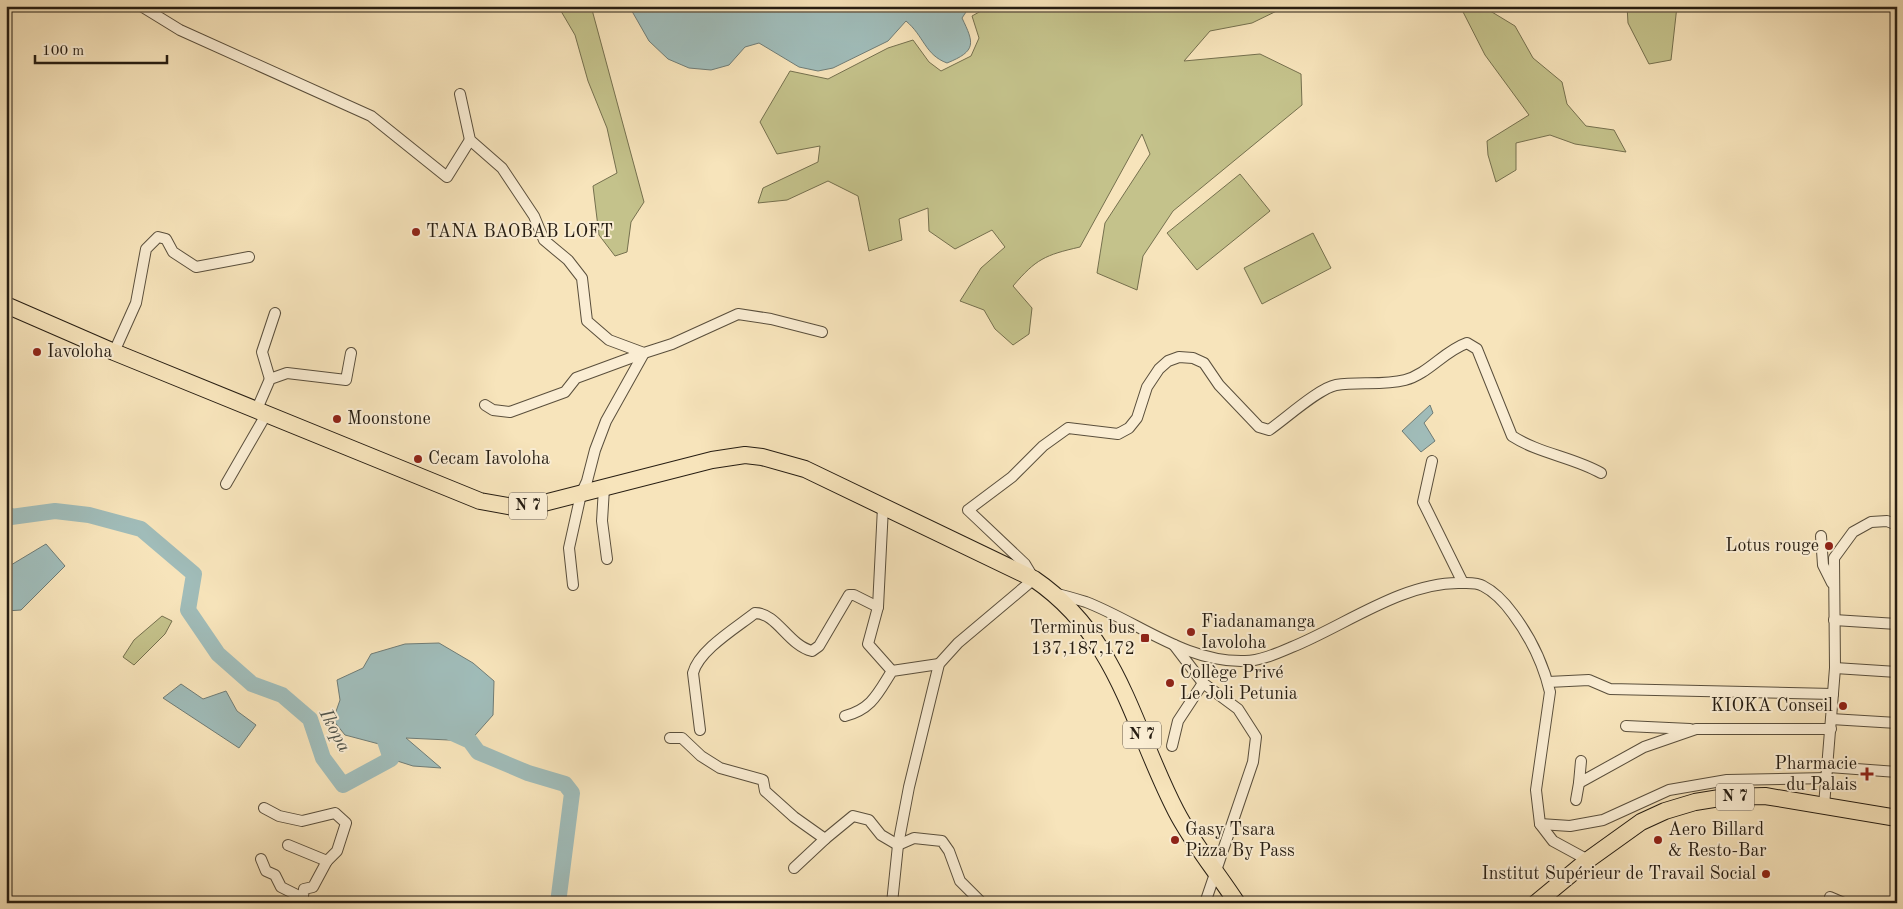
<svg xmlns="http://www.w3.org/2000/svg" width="1903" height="909" viewBox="0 0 1903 909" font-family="'Old Standard TT',serif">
  <rect width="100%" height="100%" fill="#f7e4bb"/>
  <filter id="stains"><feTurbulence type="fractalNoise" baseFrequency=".004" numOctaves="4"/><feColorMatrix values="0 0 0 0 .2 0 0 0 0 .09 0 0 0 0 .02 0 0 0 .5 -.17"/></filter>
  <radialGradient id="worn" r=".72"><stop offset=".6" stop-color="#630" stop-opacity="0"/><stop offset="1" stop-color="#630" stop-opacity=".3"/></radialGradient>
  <g fill="#c4c28b" stroke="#75704e">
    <path d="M558,6H591L644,202L631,222L627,252L615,256L599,235L593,186L617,173L607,128L588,81L575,35Z"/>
    <path d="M990,6H1287L1252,23L1210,31L1184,61L1260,54L1301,74L1302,105L1173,211L1143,256L1137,290L1097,273L1105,223L1150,154L1142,134L1080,247C1045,255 1036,259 1013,286L1032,308L1029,334L1013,345L995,329L984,310L960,301L981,268L1005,247L992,230L955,249L929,231L928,208L899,219L902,240L869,251L858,196L828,181L787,200L758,203L763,188L818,162L820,146L777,154L760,122L790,71L828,79L888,48L913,40L929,62L941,71L971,56L979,38L972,16Z"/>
    <path d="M1460,6H1482L1515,26L1533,58L1562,82L1567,104L1586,126L1614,130L1626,152L1575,144L1550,135L1516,143V170L1496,182L1488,155L1487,141L1529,115L1485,55Z"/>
    <path d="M1627,6H1677L1671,60L1649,64L1628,23Z"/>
    <path d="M1240,174L1270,211L1197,270L1167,233Z"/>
    <path d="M1313,233L1331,268L1262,304L1244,268Z"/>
    <path d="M162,616L172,621L165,634L134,665L123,657L134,640Z"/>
  </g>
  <g fill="#a0bcb9" stroke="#6f7c76">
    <path d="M629,6H974L968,9L962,18C974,43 977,51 947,63C925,55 924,36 906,21L888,41L833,68L818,71L799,67L759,43L745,47L729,65L711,70L689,68L668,59L649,41Z"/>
    <path d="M1430,405L1433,413L1424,423L1435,441L1421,452L1402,431Z"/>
    <path d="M46,544L65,566L21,610L6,611V568Z"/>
    <path d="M439,643L473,663L494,681L493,715L470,741L406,738L441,768L413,766L391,759L379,744L345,735L333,720L340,700L337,680L363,668L371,654L405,644Z"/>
    <path d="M181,684L203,699L226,691L237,711L256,725L239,748L163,698Z"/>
  </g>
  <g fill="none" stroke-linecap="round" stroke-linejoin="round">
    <g stroke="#a0bcb9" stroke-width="16">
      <path d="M6,513L11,517L55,511L89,515L141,529L194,574L188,610L218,654L252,684L282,695L310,719L323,758L343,785L391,759L384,738"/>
      <path d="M450,732L470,741L478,752L528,773L565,784L572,793L558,903"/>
    </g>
    <g stroke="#5a4f3c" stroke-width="12">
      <g id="street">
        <path d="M141,6L180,30L371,116L447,177L470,140"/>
        <path d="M460,94L470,140L502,168L534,216L544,240L568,260L582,278L587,321L609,340L644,353L672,344L738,314L771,319L822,332"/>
        <path d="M114,352L136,303L146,249L158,237L166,239L173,252L196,267L249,257"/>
        <path d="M270,379L262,352L275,313"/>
        <path d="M485,405L493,410L510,412L565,392L576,378L644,353"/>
        <path d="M257,409L270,379L287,373L346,380L351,353"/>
        <path d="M1432,461L1423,502L1463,583"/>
        <path d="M226,484L267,413"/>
        <path d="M604,488L602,521L607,559"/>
        <path d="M883,507L878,607L868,644L892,671"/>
        <path d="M1821,536L1823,565L1832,583"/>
        <path d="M573,585L569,548L581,494L587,481L595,450L606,421L644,353"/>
        <path d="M1057,594C1066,596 1076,599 1086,602C1138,622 1186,663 1245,661C1260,661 1278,653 1292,647C1344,626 1403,582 1460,583C1467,583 1477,582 1483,586C1495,592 1505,603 1513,614C1531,638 1543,663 1550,692L1536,790L1540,824L1553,841L1588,860"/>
        <path d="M1834,620L1897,624"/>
        <path d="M1174,645L1203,683L1238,709L1256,737L1253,762L1205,903"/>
        <path d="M1835,668L1897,672"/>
        <path d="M1548,682L1589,680L1610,689L1833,694"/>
        <path d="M845,716C872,709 878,693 892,671L939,664"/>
        <path d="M1831,719L1897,723"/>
        <path d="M1626,726L1690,729"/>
        <path d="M700,730L693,673C699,650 736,628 755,613C777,613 788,645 812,651L819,646L849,595H854L878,607"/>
        <path d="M670,738H682L701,756L720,768L763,780L765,791L794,817L825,839L853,816L869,820L881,835L898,845L914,838L942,841L949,851L960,881L982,903"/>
        <path d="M1172,746L1178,721L1203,683"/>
        <path d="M1581,761L1579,783L1644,747L1696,729H1831"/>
        <path d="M1829,767L1897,772"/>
        <path d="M1576,800L1579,783"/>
        <path d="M1824,806L1835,668L1834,558L1853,532L1871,522L1887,521L1897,525"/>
        <path d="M264,808L279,816L302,821L335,813L346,823L337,851L327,861L313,887L304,889L302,903"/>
        <path d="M1540,824L1570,826L1603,820L1669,790L1727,780L1828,778"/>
        <path d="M288,845L327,861"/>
        <path d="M261,859L266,871L275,875L281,887L301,897"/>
        <path d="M794,868L825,839"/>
        <path d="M1830,897L1844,903"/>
        <path d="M6,902L9,903"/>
        <path d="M892,903L898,845L909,787L939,664L958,643L1034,579L1025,564L968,510L1012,477L1043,446L1068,428L1118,434L1129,428L1137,418L1147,387L1159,369L1168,361L1179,357L1193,358L1204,363L1219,385L1259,427L1269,430C1284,420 1319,388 1336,385C1358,381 1382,386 1405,380C1428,374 1444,351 1467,343L1477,349L1512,436C1540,454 1573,457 1601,473"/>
      </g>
    </g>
    <g stroke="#261d12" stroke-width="18">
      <g id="primary">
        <path d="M6,305L114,352L480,501L519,508L536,505L712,460L745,455L762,457L805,469L1034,579C1119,637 1132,726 1176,811C1193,844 1217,872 1237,903"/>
        <path d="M1536,903L1588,860L1641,822L1665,811L1695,802L1726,797L1765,796L1897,818"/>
      </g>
    </g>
    <use href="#street" stroke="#faedd3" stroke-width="10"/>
    <use href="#primary" stroke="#f7e4bb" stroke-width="16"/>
  </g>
  <g fill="#8f2418" stroke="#faedd3" stroke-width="2">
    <circle cx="416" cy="232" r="5"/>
    <circle cx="37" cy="352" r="5"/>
    <circle cx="337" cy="419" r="5"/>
    <circle cx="418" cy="459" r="5"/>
    <circle cx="1829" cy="546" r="5"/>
    <circle cx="1191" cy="632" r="5"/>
    <rect x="1140" y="633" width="10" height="10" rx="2.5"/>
    <circle cx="1170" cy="683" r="5"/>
    <circle cx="1843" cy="706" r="5"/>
    <path d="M1864.5 766.5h5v5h5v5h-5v5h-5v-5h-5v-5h5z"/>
    <circle cx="1175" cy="840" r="5"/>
    <circle cx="1658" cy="840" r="5"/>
    <circle cx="1766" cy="874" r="5"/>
  </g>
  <g text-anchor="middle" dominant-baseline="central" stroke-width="4" stroke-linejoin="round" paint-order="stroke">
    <g fill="#faedd3" stroke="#665b4c" stroke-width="1">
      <rect x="509" y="492.5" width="38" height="27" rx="4"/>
      <rect x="1123" y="721.5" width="38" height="27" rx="4"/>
      <rect x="1716" y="783.5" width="38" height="27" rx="4"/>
    </g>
    <g font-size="16" font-weight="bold" fill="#261d12">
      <text x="528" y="506">N 7</text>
      <text x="1142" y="735">N 7</text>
      <text x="1735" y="797">N 7</text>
    </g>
    <g font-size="18" fill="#261d12" stroke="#faedd3" text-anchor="start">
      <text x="426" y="232">TANA BAOBAB LOFT</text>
      <text x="47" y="352">Iavoloha</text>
      <text x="347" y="419">Moonstone</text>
      <text x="428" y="459">Cecam Iavoloha</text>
      <text x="1819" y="546" text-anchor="end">Lotus rouge</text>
      <text x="1201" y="622">Fiadanamanga<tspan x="1201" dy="21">Iavoloha</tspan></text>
      <text x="1135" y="628" text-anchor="end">Terminus bus<tspan x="1135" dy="21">137,187,172</tspan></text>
      <text x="1180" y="673">Collège Privé<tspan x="1180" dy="21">Le Joli Petunia</tspan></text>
      <text x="1833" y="706" text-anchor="end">KIOKA Conseil</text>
      <text x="1857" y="764" text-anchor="end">Pharmacie<tspan x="1857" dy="21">du Palais</tspan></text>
      <text x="1185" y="830">Gasy Tsara<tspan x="1185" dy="21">Pizza By Pass</tspan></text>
      <text x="1668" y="830">Aero Billard<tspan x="1668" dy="21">&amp; Resto-Bar</tspan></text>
      <text x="1756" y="874" text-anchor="end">Institut Supérieur de Travail Social</text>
    </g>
    <g font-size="19" font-style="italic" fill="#51554c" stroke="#faedd3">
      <text transform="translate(334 731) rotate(62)">Ikopa</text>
    </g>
  </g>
  <rect width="1903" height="909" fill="none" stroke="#f7e4bb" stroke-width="25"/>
  <rect x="8" y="8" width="1888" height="894" fill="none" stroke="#261d12" stroke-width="2.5"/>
  <rect x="12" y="12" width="1878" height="884" fill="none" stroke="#261d12"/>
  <path d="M35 55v8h132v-8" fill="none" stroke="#261d12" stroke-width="2.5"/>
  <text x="42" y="55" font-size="15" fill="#261d12" stroke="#faedd3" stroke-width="4" paint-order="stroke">100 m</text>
  <rect width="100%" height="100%" filter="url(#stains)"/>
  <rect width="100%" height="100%" fill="url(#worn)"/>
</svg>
